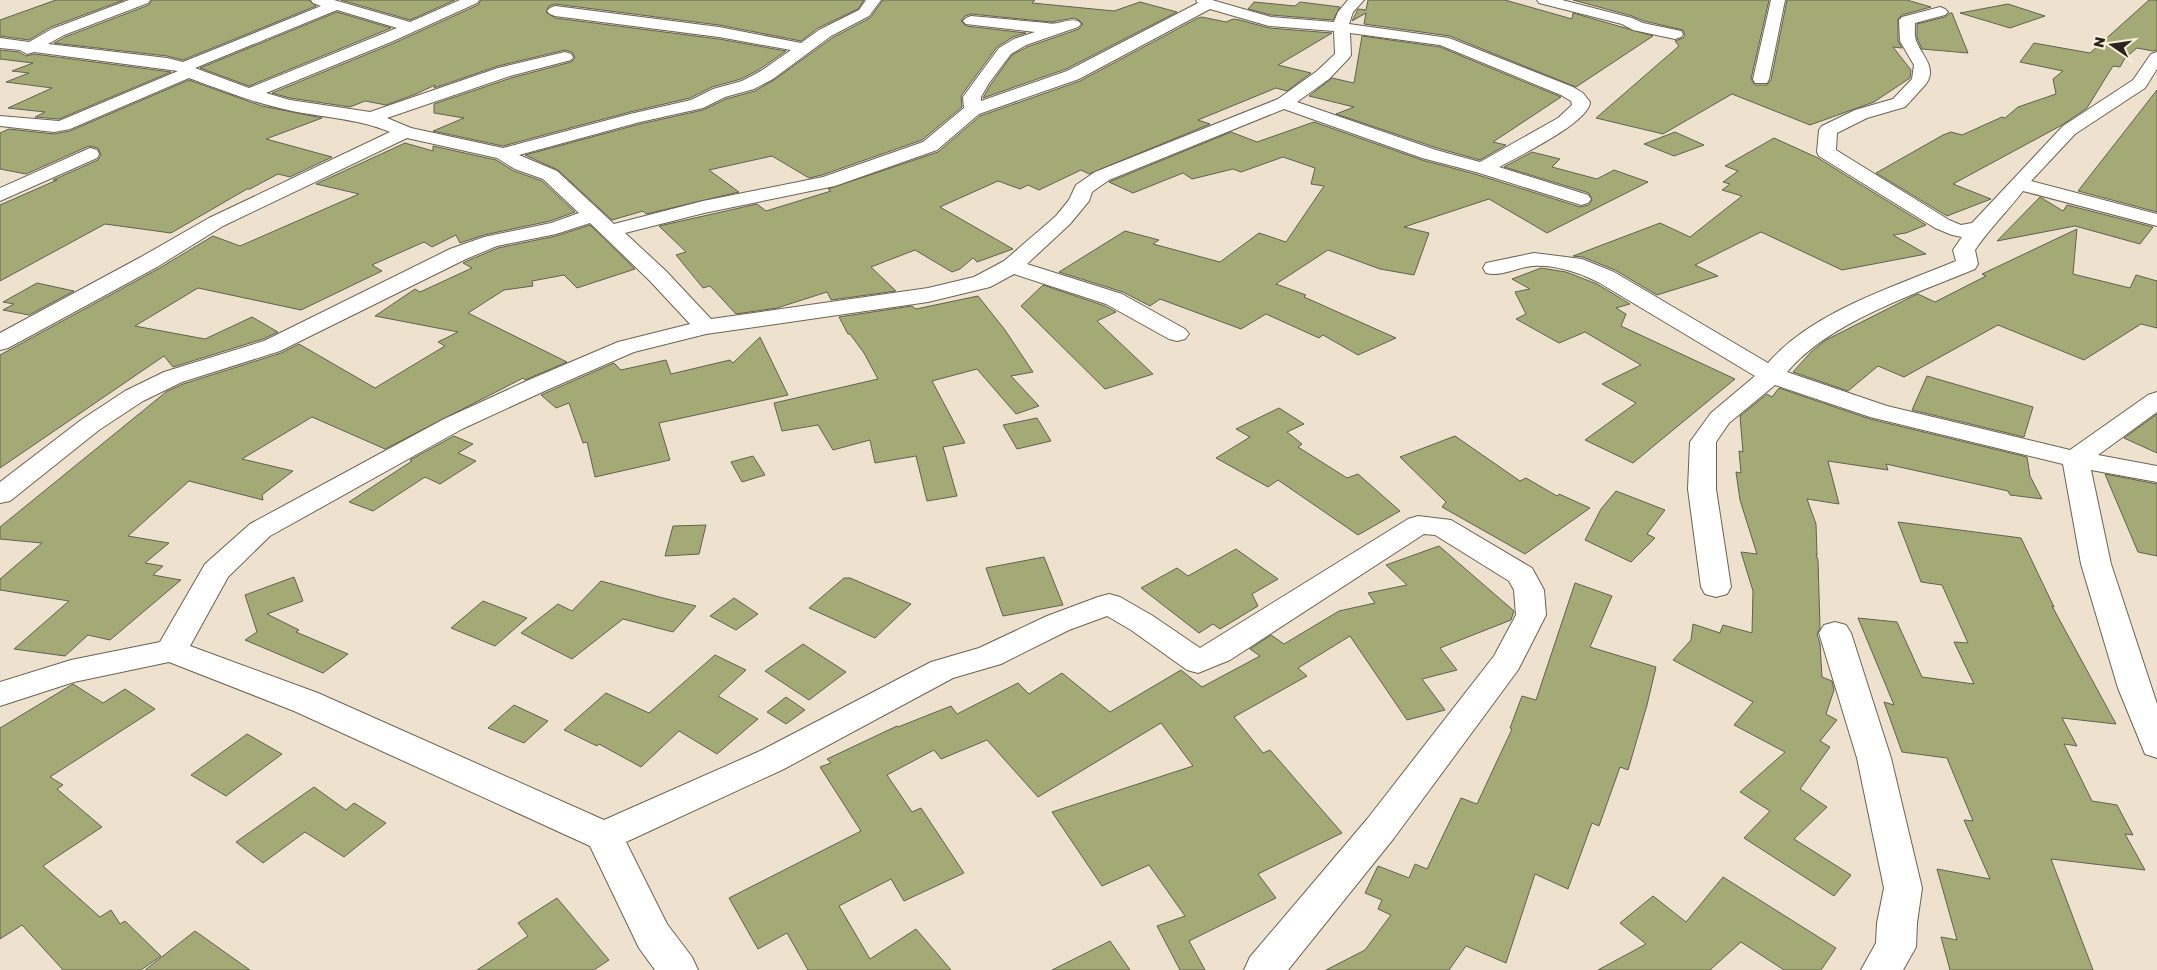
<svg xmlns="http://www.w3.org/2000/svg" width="2157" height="970" viewBox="0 0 2157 970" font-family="'Golos Text',sans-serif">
  <rect width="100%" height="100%" fill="#eee2cf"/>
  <g fill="#a3aa76" stroke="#606250">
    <path d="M56,0H124L51,27L29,40L0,36V20Z"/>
    <path d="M152,0H309L316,6L183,60L167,56L54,43L65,37L149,5Z"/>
    <path d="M341,0H455L410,20Z"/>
    <path d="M481,0H864L858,9L818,28L801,41L719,25L555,4L549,6L546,12L555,18L719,39L786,51L760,69L741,79L712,87L690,98L630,112L503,146L433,131L464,118L434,113V104L511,78L571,62L575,58L572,52L565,50L498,66L434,88L435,85L416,94L386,105L365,101L350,107L290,98L272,93L392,44L478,5Z"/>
    <path d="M883,0H1035L1032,3L1114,11L1140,2L1177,12L1066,69L983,98L991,84L1012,55L1027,47L1079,29L1083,24L1079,20L1074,18L1051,22L971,14L965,16L961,21L966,26L1026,33L1013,37L997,47L961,96L962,107L922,140L822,175L809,178L772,156L709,170L739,192L646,214L643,211L612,220L558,170L525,155L640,124L703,110L726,99L755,91L774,80L832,38L870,18Z"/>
    <path d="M1368,0H1505L1572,19L1573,13L1653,36L1576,87L1450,36L1364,24L1366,13L1352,21L1358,9L1366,10Z"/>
    <path d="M1573,0H1769L1751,79L1755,85H1767L1771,80L1787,0H1907L1931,7L1902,15L1898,19V41L1902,48L1893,47L1911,70L1910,78L1874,102L1810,125L1732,94L1663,134L1596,118L1679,46L1675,41L1683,38L1685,35L1683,30L1644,21L1632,16Z"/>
    <path d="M2149,0H2157V50L2153,51L2137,48L2125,58L2120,67L2113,66L2087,108L2062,125L1953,184L1991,199L1947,216L1876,173L1943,135L1951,132L1962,135L2002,117L2005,118L2018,107L2056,94L2053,79L2063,71L2020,62L2034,43L2090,53Z"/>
    <path d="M1254,2L1295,6L1300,2L1340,7L1333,20L1271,15L1248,9Z"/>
    <path d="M2008,4L2045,16L2010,28L1960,13Z"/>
    <path d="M337,12L391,28L249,86L200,68Z"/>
    <path d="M1950,13H1952L1968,53L1922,49L1917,38V24L1945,17Z"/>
    <path d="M1202,17L1226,22L1233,19L1240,20L1269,28L1332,33L1278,65L1311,73L1287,91L1276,88L1198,120L1210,124L1089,174L1081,170L1039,190L1028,185L1020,189L998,181L940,207L1013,249L977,262L973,258L960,269L952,272L915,250L871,267L896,291L831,300L827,292L777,308L736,314L710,286L703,288L676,255L686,252L659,226L757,204L766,211L831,191L828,189L938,152L980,116L1080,81L1198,18Z"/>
    <path d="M1362,36L1440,47L1561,97L1493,142L1506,145L1480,160L1437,148L1336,114L1354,107L1309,96L1332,78L1354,83Z"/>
    <path d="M0,50L19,52L26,56L34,54L171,72L59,119L35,117L45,112L8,108L52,88L6,82L29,73L12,71L33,63L0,59Z"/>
    <path d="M189,80L262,106L322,118L266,139L332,157L290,177L278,174L250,189H247L171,233L105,224L0,281V205L57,180H53L98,160L101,155L98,148L89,146L26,174L0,169V133L9,129L54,134L70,131Z"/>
    <path d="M2157,90V212L2078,191Z"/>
    <path d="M1314,122L1422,160L1475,174L1580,207L1589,205L1592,200L1589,193L1504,167L1532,152L1560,159L1552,167L1597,179L1614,170L1648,182L1547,233L1489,199L1404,227L1429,233L1414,275L1380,269L1328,250L1276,284L1306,295L1304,297L1396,338L1358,355L1323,335L1319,338L1266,314L1241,329L1160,299L1150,306L1123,292L1059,272L1125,231L1159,240L1153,244L1220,262L1259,233L1286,242L1324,186L1311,184L1315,168L1283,157L1241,172L1233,169L1192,179L1183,173L1133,193L1109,182L1231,132L1257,142Z"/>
    <path d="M1675,132L1704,145L1674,156L1644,144Z"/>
    <path d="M1774,138L1818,158L1926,225L1906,233L1893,235L1926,254L1842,270L1761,232L1695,265L1718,276L1657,295L1615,270L1583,257L1573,256L1660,223L1690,237L1742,196L1722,190L1730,184L1723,182L1738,171L1725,166Z"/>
    <path d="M405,143L433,151V146L496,160L514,171L542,181L575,212L550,221L484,235L460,243L456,235L432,247L424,242L372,265L382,271L301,310L198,288L135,326L205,339L252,317L278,332L263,339L173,367L164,356L0,468V355L158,269L213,236L240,246L359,194L316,184Z"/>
    <path d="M2040,197L2063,211L2067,205L2153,227L2140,244L2075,226L1997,241Z"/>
    <path d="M590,225L635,269L577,288L564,275L532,281L533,286L504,290L468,313L567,362L525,380L523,378L385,449L312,417L242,459L293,471L262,495L263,500L189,481L128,536L169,543L145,563L163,566L153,575L181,580L110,640L88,635L65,656L14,649L69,601L0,590V579L42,543L0,539V527L166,392L183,384L281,353L299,344L375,388L445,346L438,342L458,332L375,316L415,289L420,292L472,268L463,263L467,261L498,248L556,236Z"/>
    <path d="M2077,229L2073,274L2130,288L2136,275L2157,281V328L2141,324L2084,360L1998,325L1904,377L1878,366L1848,391L1793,372L1811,352L1826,340L1913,296L1918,294L1935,302L1986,276L1982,274Z"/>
    <path d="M1541,268L1566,272L1597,284L1630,304L1616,308L1626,314L1621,326L1735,379L1633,463L1585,440L1636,403L1602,384L1641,365L1585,332L1559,343L1516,319L1526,314L1515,292L1530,289L1512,279Z"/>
    <path d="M37,283L74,291L29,315L3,310L14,304L3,302Z"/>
    <path d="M1043,285L1105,306L1116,312L1097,321L1153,374L1105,389L1021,306Z"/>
    <path d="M978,296L1005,330L1033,372L1011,376L1039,406L1016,414L977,369L932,381L965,443L943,447L957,496L927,501L916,456L875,463L870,440L833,450L818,425L782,431L774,403L878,379L864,353L850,334H848L839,317L912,306L916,309Z"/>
    <path d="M760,337L788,395L659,423L670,460L595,477L587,442L583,443L569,403L556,408L541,395L614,363L621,370L666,360L671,374L730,360L733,363Z"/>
    <path d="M1927,376L2033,407L2024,437L1912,410Z"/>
    <path d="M1779,388L1870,419L2027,457L2030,476L2042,499L2010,495L2008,491L1886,464L1888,470L1828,461L1839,504L1807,499L1816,524L1817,555L1816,554L1818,560L1820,628L1817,634L1820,644L1822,677L1832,681L1834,690L1826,714L1837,720L1820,741L1830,747L1800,789L1827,807L1794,839L1851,875L1834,896L1744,838L1770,811L1740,792L1785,752L1734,725L1753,702L1673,660L1691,640L1693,624L1720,633L1723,625L1752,633L1753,591L1741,552L1757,554L1740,500L1736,472L1741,473L1739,451L1743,452L1740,416L1767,394L1772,397Z"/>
    <path d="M1279,408L1304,424L1287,432L1302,444L1298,447L1347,478L1358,474L1400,511L1358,535L1278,480L1268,487L1216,458L1250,437L1236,429Z"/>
    <path d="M2157,414V453L2124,438Z"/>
    <path d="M1037,418L1051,441L1017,449L1003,425Z"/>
    <path d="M454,436L473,444L458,453L476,461L440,484L425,477L373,511L349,502L412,461L410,460Z"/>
    <path d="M1455,436L1520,481L1526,478L1557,496L1559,494L1590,508L1525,554L1442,507L1446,502L1400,457Z"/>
    <path d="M753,456L765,475L742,482L731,462Z"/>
    <path d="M2105,474L2157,484V556L2138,552Z"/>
    <path d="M1616,491L1665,510L1647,534L1655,538L1631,562L1585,540L1601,509Z"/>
    <path d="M1898,522L2021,538L2054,607L2052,606L2116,724L2062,718L2077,746L2064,744L2092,801L2117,805L2133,835L2125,834L2145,870L2051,859L2093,970H1950L1941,937L1957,940L1937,869L1990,879L1964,820L1973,821L1947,758L1902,752L1884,702L1894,705L1858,618L1897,622L1922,677L1974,684L1954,642L1968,643L1942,585L1921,582Z"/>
    <path d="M706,525L699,554L665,556L673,526Z"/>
    <path d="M1439,546L1514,611L1511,620L1440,648L1457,670L1422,679L1445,710L1407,720L1350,636L1298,668L1307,676L1234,717L1263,753L1270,750L1342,833L1258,874L1276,898L1189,941L1205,970H1180L1157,926L1185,916L1149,865L1102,886L1052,812L1193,766L1161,723L1038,797L987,740L941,759L934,750L887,775L912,812L921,808L964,873L904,901L891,879L839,906L870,959L916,929L951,970H808L787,933L758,949L729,898L861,831L820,767L831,763L827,759L897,726L898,727L951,706L957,714L1018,683L1029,694L1062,673L1110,712L1181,670L1202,687L1260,656L1250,649L1271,635L1284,644L1339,611L1375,603L1368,593L1407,585L1386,565Z"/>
    <path d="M1236,549L1278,579L1252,594L1258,606L1220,629L1213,624L1199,633L1141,588L1177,568L1188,576Z"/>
    <path d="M1044,557L1063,605L1003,616L986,568Z"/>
    <path d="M294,577L303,601L267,614L299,630L296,632L348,654L323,673L245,640L257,632L245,595Z"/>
    <path d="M844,578H850L911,604L875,638L809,608Z"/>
    <path d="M601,581L663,598L696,606L673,632L623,619L572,659L521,633L558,604L572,611Z"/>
    <path d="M1575,583L1612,596L1590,647L1656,667L1647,705L1628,770L1620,767L1599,826L1592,823L1568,889L1535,874L1506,963L1466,946L1449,970H1326L1365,950L1391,915L1378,909L1382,900L1365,893L1378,866L1409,878L1415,864L1427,869L1461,798L1477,804L1512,729L1510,728L1522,696L1536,700Z"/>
    <path d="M734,598L758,614L736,630L710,616Z"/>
    <path d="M483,601L527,618L495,646L451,628Z"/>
    <path d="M803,644L846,672L809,700L765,671Z"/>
    <path d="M715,655L746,670L718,696L758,719L717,754L679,731L641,767L599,744L597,746L564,730L606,693L649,713Z"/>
    <path d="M73,684L103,703L125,689L155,709L50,777L63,785L57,789L102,827L43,866L100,917L111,910L120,924L125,921L161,956L141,970H63L22,925L0,939V728Z"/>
    <path d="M786,697L805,710L786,724L767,712Z"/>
    <path d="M514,705L548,721L524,743L488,728Z"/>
    <path d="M247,734L282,754L226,796L191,775Z"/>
    <path d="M314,787L346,810L354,803L386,823L344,857L305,832L263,863L236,842Z"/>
    <path d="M1723,877L1836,948L1821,970H1784L1741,942L1710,970H1598L1646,944L1620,923L1653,896L1686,922Z"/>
    <path d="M557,898L609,960L594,970H477L528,936L518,923Z"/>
    <path d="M195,931L250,970H145Z"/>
    <path d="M1110,941L1130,970H1052Z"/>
  </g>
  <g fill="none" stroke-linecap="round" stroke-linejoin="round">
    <g stroke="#6d6251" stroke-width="2">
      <g id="minor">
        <path d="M129,0H150L148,3L64,35L48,44L167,58L183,62L321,6L313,3L311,0H334L410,22L460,0H479L477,3L391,42L266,93L290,100L370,112L498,68L565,52L571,54L573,57L571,60L510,76L387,118L411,128L503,148L630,114L691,100L713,89L742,81L761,71L791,50L719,37L555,16L550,14L547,11L550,8L555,6L719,27L801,43L819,30L859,10L866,0H881L869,16L831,36L773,79L754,89L725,97L703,108L640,122L519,155L557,171L614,224L703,201L823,177L923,142L964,108L963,97L999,48L1014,39L1035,32L966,24L963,21L966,18L971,16L1047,23C1058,26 1067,18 1078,21L1081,24L1078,27L1026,45L1011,54L989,83L981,97V101L1067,71L1198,3L1196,0H1212L1271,17L1334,22L1338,12L1348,0H1364L1353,12L1349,24L1449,38L1573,87L1583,93L1590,102C1590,122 1517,157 1499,167L1588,195L1591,199L1588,203L1581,205L1476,172L1422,158L1284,109L1109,180L1092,192L1089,201L1070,224L1027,264L1122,294L1185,329L1189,334L1185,339L1177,341L1169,339L1106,304L1014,274L990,287L928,302L706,334L634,352L549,389L462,429L270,536L228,577L190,646L318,693L604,820L760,751L931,662L979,648L1047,616L1098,597L1109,594L1120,597L1153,616L1200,648L1408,519L1418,516L1451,520L1532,568L1544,590L1546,615L1518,670L1394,838L1288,970H1244L1250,957L1368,818L1494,656L1516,615L1514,590L1509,581L1435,535L1424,534L1230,660L1198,673L1187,670L1131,630L1107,616L1069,630L1001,664L953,678L784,769L626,842L667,924L692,957L698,970H655L639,948L590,846L294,711L169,662L74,682L0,706V682L71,660L160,642L205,564L250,524L444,419L531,379L618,342L690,324L650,281L590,223L556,234L497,246L466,259L280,351L182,382L143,401L99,430L10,501L0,503V482L81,420L125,391L164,372L264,341L450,249L484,237L551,223L579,213L543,179L515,169L497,158L407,138L223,226L157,267L8,348L0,350V333L141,257L209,218L390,132C356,118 324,118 288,110C254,103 222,90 189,78L70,129L54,132L0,126V116L59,121L178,71L34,52L27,54L20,50L0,48V38L29,42L52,29ZM1210,9L1269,26L1334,31L1335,54L1317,71L1278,99L1095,172L1076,185L1069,200L1056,216L1004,261L974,277L928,288L711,319L666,271L625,233L704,213L835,186L937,150L979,114L1079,79ZM337,10L397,28L249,88L195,68ZM1350,33L1440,45L1561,95L1571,101L1572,105L1558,118L1480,162L1436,150L1297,102L1329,79L1349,58L1351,55Z"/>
        <path d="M1537,0H1562L1632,18L1643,23L1681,31L1683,34L1681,37L1675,39L1633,30L1622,24L1539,3Z"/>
        <path d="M1771,0H1785L1769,79L1767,83H1755L1753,79Z"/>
        <path d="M1940,7L1945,9L1948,12L1945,15L1915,23C1915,29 1914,37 1917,43C1923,57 1937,68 1926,84L1905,107L1867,118L1837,133L1836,150L1949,220L1961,225L1972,223L2063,126L2133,80L2151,54L2157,52V69L2145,88L2075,134L2031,181L2157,214V226L2023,191C2007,212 1989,229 1975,250L1978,264L1975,269C1915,294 1829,322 1787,372L1887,406L2070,450L2148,395L2157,392V412L2098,455L2157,466V482L2091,470L2111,564L2157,704V758L2145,754L2118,688L2081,564L2063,464L1870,417L1775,385L1729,423L1716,442V489L1731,587L1727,594L1716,597L1705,594L1701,587L1688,489L1690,442L1711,413L1755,376L1598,282C1580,273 1554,264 1533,266C1517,267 1502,277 1486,273L1483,268L1486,263L1534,253L1582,259L1614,272L1768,363C1813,311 1894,287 1956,261L1953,250L1962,237L1952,235L1935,228L1819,156L1817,152L1819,130L1822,126L1855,110L1893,99L1912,79L1914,65L1900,41L1899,20L1902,17Z"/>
        <path d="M90,148L97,150L99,154L97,158L0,201V188Z"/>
        <path d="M1835,622L1846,625L1851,633L1891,758L1922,888L1917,923L1916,947L1903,970H1861L1876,943L1877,923L1884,888L1857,758L1819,633L1824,625Z"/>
      </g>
    </g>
    <use href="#minor" fill="#fff" fill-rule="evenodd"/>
  </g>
  <g transform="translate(2112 45) rotate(283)" stroke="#fcf0dc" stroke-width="4" paint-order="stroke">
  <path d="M0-4L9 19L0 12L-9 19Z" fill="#2a261f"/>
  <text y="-8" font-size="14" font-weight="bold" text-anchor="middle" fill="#2a261f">N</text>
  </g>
</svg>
